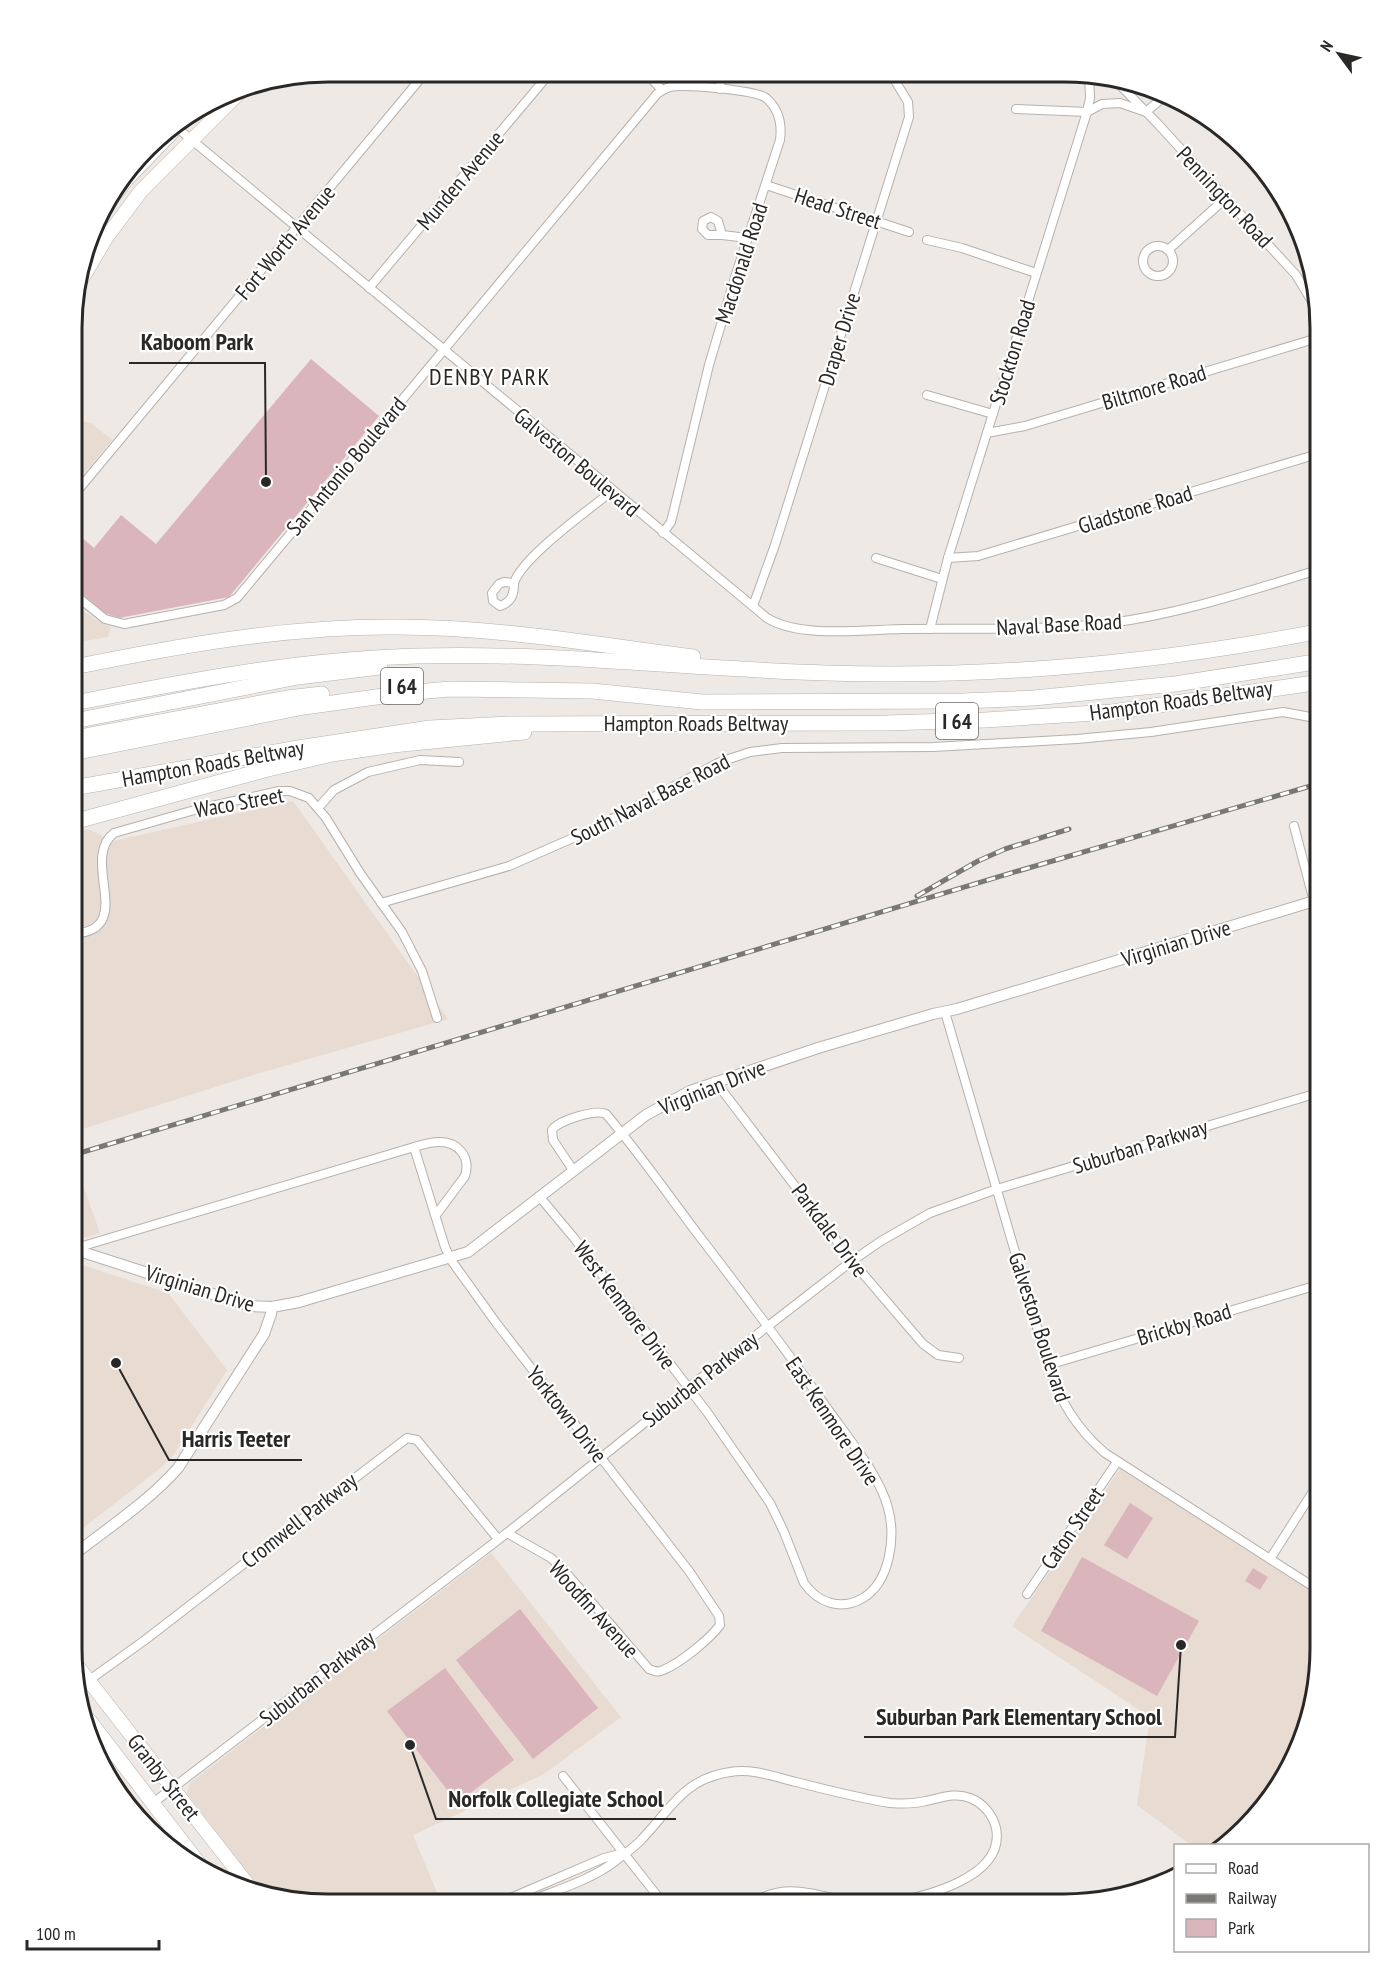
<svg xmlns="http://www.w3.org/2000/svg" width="1393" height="1976" viewBox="0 0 1393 1976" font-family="'PT Sans Narrow',sans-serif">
  <rect width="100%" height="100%" fill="#eee9e4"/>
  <g fill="#e7dbd2">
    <path d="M74,419L91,423L112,440L74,486Z"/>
    <path d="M74,602L95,620L111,627L108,637L74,643Z"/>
    <path d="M293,801L448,1019L250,1076L73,1132V832L88,829L113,841Z"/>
    <path d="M77,1169L100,1233L88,1237H73V1170Z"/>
    <path d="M73,1262L168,1293L227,1370L172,1457L159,1469L83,1528L72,1516Z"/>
    <path d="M1120,1469L1320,1595V1665L1307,1731L1278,1790L1233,1841L1226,1845H1191L1137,1805L1150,1717L1012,1626Z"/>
    <path d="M491,1553L621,1717L544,1774L413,1835L441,1902H295L264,1894L187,1793L190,1783Z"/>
  </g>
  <g fill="#dab5bc">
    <path d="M311,359L379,416L229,597L119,618L105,613L74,587V531L94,548L121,515L156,544Z"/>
    <path d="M1130,1503L1153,1518L1127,1559L1104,1545Z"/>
    <path d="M1082,1557L1199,1621L1157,1696L1041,1631Z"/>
    <path d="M1253,1568L1268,1577L1260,1590L1245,1581Z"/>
    <path d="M520,1609L598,1708L533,1759L456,1660Z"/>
    <path d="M445,1668L514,1760L457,1803L387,1711Z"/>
  </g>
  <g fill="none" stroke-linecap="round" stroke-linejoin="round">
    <g stroke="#b6b1ad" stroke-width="10">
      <g id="minor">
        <path d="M646,73L662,90"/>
        <path d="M1113,78L1157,123L1296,275L1314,305L1321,328"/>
        <path d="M720,89L721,73"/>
        <path d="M1016,109L1087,112L1102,104L1120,103L1146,112L1167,94"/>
        <path d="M175,126L767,618C799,638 863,630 901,629C970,628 1040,631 1110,623C1181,614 1252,590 1321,569"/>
        <path d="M766,185L909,232"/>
        <path d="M711,217L718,221L722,235H708L702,229L703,221Z"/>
        <path d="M722,235L748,238"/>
        <path d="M927,240L962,248L1036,273"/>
        <circle cx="1158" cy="261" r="15"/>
        <path d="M1168,250L1226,198"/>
        <path d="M369,288L550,73"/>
        <path d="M927,395L993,414"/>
        <path d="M987,433L1025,426L1321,337"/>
        <path d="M74,495L426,72"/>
        <path d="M876,558L942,579"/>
        <path d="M948,558L978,556L1321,453"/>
        <path d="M504,582L514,583C514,594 512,602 500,606L493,601L492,593L499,584Z"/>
        <path d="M514,583C522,557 589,510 612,491"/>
        <path d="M74,594L105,619L124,624L224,605L237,598L657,94C661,91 665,88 670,87C684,84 756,90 766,98C779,109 782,125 780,140L736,274L709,365L671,522L663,533"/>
        <path d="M753,606L775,545L909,117L908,102L891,74"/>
        <path d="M930,629L948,558L1087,112L1090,98L1089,74"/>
        <path d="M318,808L334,790L368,772L420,760L459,762"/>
        <path d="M1294,826L1321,928"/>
        <path d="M381,903L509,866L589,831L720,762L750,752L782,748L933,747L1077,739L1151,732L1283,712L1321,719"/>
        <path d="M73,934C138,930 79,860 114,833L198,809L279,791H290L309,798L326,818L360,873L402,932L422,971L437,1018"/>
        <path d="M945,1012L1048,1365C1060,1401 1076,1428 1105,1453L1320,1591"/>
        <path d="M715,1081L852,1261L923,1344L938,1355L959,1358"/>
        <path d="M414,1147L445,1247L451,1260L497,1324L689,1571L719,1616L720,1625C710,1639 679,1664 663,1670C658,1673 654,1671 649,1669L562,1568L551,1558L507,1533"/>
        <path d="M539,1196L574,1238L707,1412L770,1503L784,1532L804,1583C818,1603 841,1611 863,1598C890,1582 896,1537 888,1508C880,1476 846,1435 827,1408C786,1350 743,1293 700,1237C669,1196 640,1154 606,1114C596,1109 559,1120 552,1130L553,1140L573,1170"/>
        <path d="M73,1249L414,1147C422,1145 430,1142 438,1142C458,1141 471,1157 465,1176L436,1215"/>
        <path d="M1048,1365L1321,1284"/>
        <path d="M1270,1559L1321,1479"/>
        <path d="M1027,1594L1117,1462"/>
        <path d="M81,1686L145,1640L407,1438L417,1440L498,1539"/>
        <path d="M563,1776L663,1903"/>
        <path d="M153,1803L507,1533L688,1388L852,1261L881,1241L930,1213L997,1189L1321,1092"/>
        <path d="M501,1902L604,1858L624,1853"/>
        <path d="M527,1902C554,1891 591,1880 614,1862C623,1855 634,1848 642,1839C671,1809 683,1779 730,1772C752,1768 775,1777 796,1782C827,1790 858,1798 890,1803C901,1804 914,1804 926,1801C941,1798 955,1792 970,1798C983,1803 993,1815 996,1828C1006,1878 923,1897 888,1903"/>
        <path d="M752,1903C788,1880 819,1897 856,1903"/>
      </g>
    </g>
    <g stroke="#b6b1ad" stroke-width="12">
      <g id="tertiary">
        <path d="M73,1249L250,1306L272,1307L299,1302L468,1252L646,1115L690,1091L818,1048L933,1014L957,1009L1321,899"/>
        <path d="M72,1556C108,1528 148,1502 178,1468L264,1334L271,1314L272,1307"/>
      </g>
    </g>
    <g stroke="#b6b1ad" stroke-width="15">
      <g id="primary">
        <path d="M102,211L127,179L182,122"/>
        <path d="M76,289L106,238L141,191L247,85"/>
        <path d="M75,1663L252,1890"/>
        <path d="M89,1720L204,1870"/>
      </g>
    </g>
    <g stroke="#b6b1ad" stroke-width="16">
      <g id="motorway">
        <path d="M74,667C178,646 282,627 389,627C491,626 592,644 693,657"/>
        <path d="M74,703C187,681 300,659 417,656C553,652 689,669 826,673C991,678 1158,663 1321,631"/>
        <path d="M74,721L298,677L380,667"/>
        <path d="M74,738L287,698L322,694"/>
        <path d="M73,753L304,707L405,693L450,689L592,691L702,702L962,701L1034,698L1175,684L1321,661"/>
        <path d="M73,788L298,748L430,728L510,724L886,723L985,720L1112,712L1321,682"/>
        <path d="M73,822L268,769L332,754L393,745L524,732"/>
      </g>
    </g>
    <use href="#minor" stroke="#fff" stroke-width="8"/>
    <use href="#tertiary" stroke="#fff" stroke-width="10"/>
    <use href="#primary" stroke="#fff" stroke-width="14"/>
    <use href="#motorway" stroke="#fff" stroke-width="15"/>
    <g stroke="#7b7874" stroke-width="5">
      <g id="rail">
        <path d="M917,896L978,861L1005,849L1069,829"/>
        <path d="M73,1155L1018,871L1321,783"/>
      </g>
    </g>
    <use href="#rail" stroke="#fff" stroke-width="3" stroke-dasharray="9" stroke-linecap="butt"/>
  </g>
  <g text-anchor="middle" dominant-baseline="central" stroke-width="4.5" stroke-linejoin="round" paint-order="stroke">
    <g fill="#fff" stroke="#6a6867" stroke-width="1.5">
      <rect x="381" y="668" width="42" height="36" rx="4.5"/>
      <rect x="936" y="703" width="42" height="36" rx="4.5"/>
    </g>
    <g font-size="21" font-weight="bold" fill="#2a2826">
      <text x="402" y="686">I 64</text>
      <text x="957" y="721">I 64</text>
    </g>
    <g font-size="22" fill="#2a2826" stroke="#fff">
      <text transform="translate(460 180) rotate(-50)">Munden Avenue</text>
      <text transform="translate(1225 197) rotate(47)">Pennington Road</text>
      <text transform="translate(838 208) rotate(18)">Head Street</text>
      <text transform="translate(285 242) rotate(-50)">Fort Worth Avenue</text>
      <text transform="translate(741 263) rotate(-72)">Macdonald Road</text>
      <text transform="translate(839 339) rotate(-73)">Draper Drive</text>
      <text transform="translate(1012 352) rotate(-73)">Stockton Road</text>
      <text transform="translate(1154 387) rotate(-17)">Biltmore Road</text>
      <text transform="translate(577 462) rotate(40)">Galveston Boulevard</text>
      <text transform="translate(346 466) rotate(-50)">San Antonio Boulevard</text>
      <text transform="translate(1135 509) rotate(-17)">Gladstone Road</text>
      <text transform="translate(1059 624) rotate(-3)">Naval Base Road</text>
      <text transform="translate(1181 700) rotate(-8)">Hampton Roads Beltway</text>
      <text x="696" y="723">Hampton Roads Beltway</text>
      <text transform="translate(213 763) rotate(-10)">Hampton Roads Beltway</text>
      <text transform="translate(650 799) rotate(-27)">South Naval Base Road</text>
      <text transform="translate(239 802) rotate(-10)">Waco Street</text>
      <text transform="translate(1176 943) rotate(-17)">Virginian Drive</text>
      <text transform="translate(712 1087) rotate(-22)">Virginian Drive</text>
      <text transform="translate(1140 1146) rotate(-17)">Suburban Parkway</text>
      <text transform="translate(830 1230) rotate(53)">Parkdale Drive</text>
      <text transform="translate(200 1288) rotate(17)">Virginian Drive</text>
      <text transform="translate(625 1305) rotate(53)">West Kenmore Drive</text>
      <text transform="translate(1184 1324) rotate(-17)">Brickby Road</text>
      <text transform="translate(1040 1327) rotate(72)">Galveston Boulevard</text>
      <text transform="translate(700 1379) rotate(-38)">Suburban Parkway</text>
      <text transform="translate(567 1414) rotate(52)">Yorktown Drive</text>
      <text transform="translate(833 1421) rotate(56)">East Kenmore Drive</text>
      <text transform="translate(299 1520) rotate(-38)">Cromwell Parkway</text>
      <text transform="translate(1072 1528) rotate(-56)">Caton Street</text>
      <text transform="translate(594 1609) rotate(48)">Woodfin Avenue</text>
      <text transform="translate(317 1678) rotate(-38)">Suburban Parkway</text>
      <text transform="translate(164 1777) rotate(52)">Granby Street</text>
    </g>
    <g font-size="24" letter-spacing="1.5" fill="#2a2826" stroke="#fff">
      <text x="490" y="376">DENBY PARK</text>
    </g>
  </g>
  <path d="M0 0H1393V1976H0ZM328 82H1064A246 246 0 0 1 1310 328V1648A246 246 0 0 1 1064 1894H328A246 246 0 0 1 82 1648V328A246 246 0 0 1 328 82Z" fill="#fff" fill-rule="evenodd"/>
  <path fill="none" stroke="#2a2826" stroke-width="3" d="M328 82H1064A246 246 0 0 1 1310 328V1648A246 246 0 0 1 1064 1894H328A246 246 0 0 1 82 1648V328A246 246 0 0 1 328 82Z"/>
  <path fill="none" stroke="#2a2826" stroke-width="2" d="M266 482L265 363H129M116 1363L169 1460H302M1181 1645L1175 1737H864M410 1745L436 1819H676"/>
  <g fill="#2a2826" stroke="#fff" stroke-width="2">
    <circle cx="266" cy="482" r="6"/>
    <circle cx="116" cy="1363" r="6"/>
    <circle cx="1181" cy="1645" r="6"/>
    <circle cx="410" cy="1745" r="6"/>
  </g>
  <g font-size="24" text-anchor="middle" font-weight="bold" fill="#2a2826" stroke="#fff" stroke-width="4.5" stroke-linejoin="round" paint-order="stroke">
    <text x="197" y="350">Kaboom Park</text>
    <text x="236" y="1447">Harris Teeter</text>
    <text x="1019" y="1725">Suburban Park Elementary School</text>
    <text x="556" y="1807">Norfolk Collegiate School</text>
  </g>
  <rect x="1174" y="1844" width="195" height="108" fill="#ffffff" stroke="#aaa9a8" stroke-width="1.5"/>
  <rect x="1186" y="1864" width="30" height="9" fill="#ffffff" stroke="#aaa9a8" stroke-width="1.5"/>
  <text x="1228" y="1874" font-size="18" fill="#2a2826">Road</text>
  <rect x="1186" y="1894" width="30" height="9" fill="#7b7874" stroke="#aaa9a8" stroke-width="1.5"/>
  <text x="1228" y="1904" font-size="18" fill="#2a2826">Railway</text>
  <rect x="1186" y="1919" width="30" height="18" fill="#dab5bc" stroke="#aaa9a8" stroke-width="1.5"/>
  <text x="1228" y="1934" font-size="18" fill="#2a2826">Park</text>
  <g transform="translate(1339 54) rotate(303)" stroke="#ffffff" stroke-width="4.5" paint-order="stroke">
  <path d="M0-4.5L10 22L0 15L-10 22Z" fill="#2a2826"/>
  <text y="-9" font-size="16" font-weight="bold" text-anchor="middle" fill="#2a2826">N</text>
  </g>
  <path d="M27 1940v9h132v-9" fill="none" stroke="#2a2826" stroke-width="3"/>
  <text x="36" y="1940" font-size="18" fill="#2a2826" stroke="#ffffff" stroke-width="4.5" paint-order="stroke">100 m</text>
</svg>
